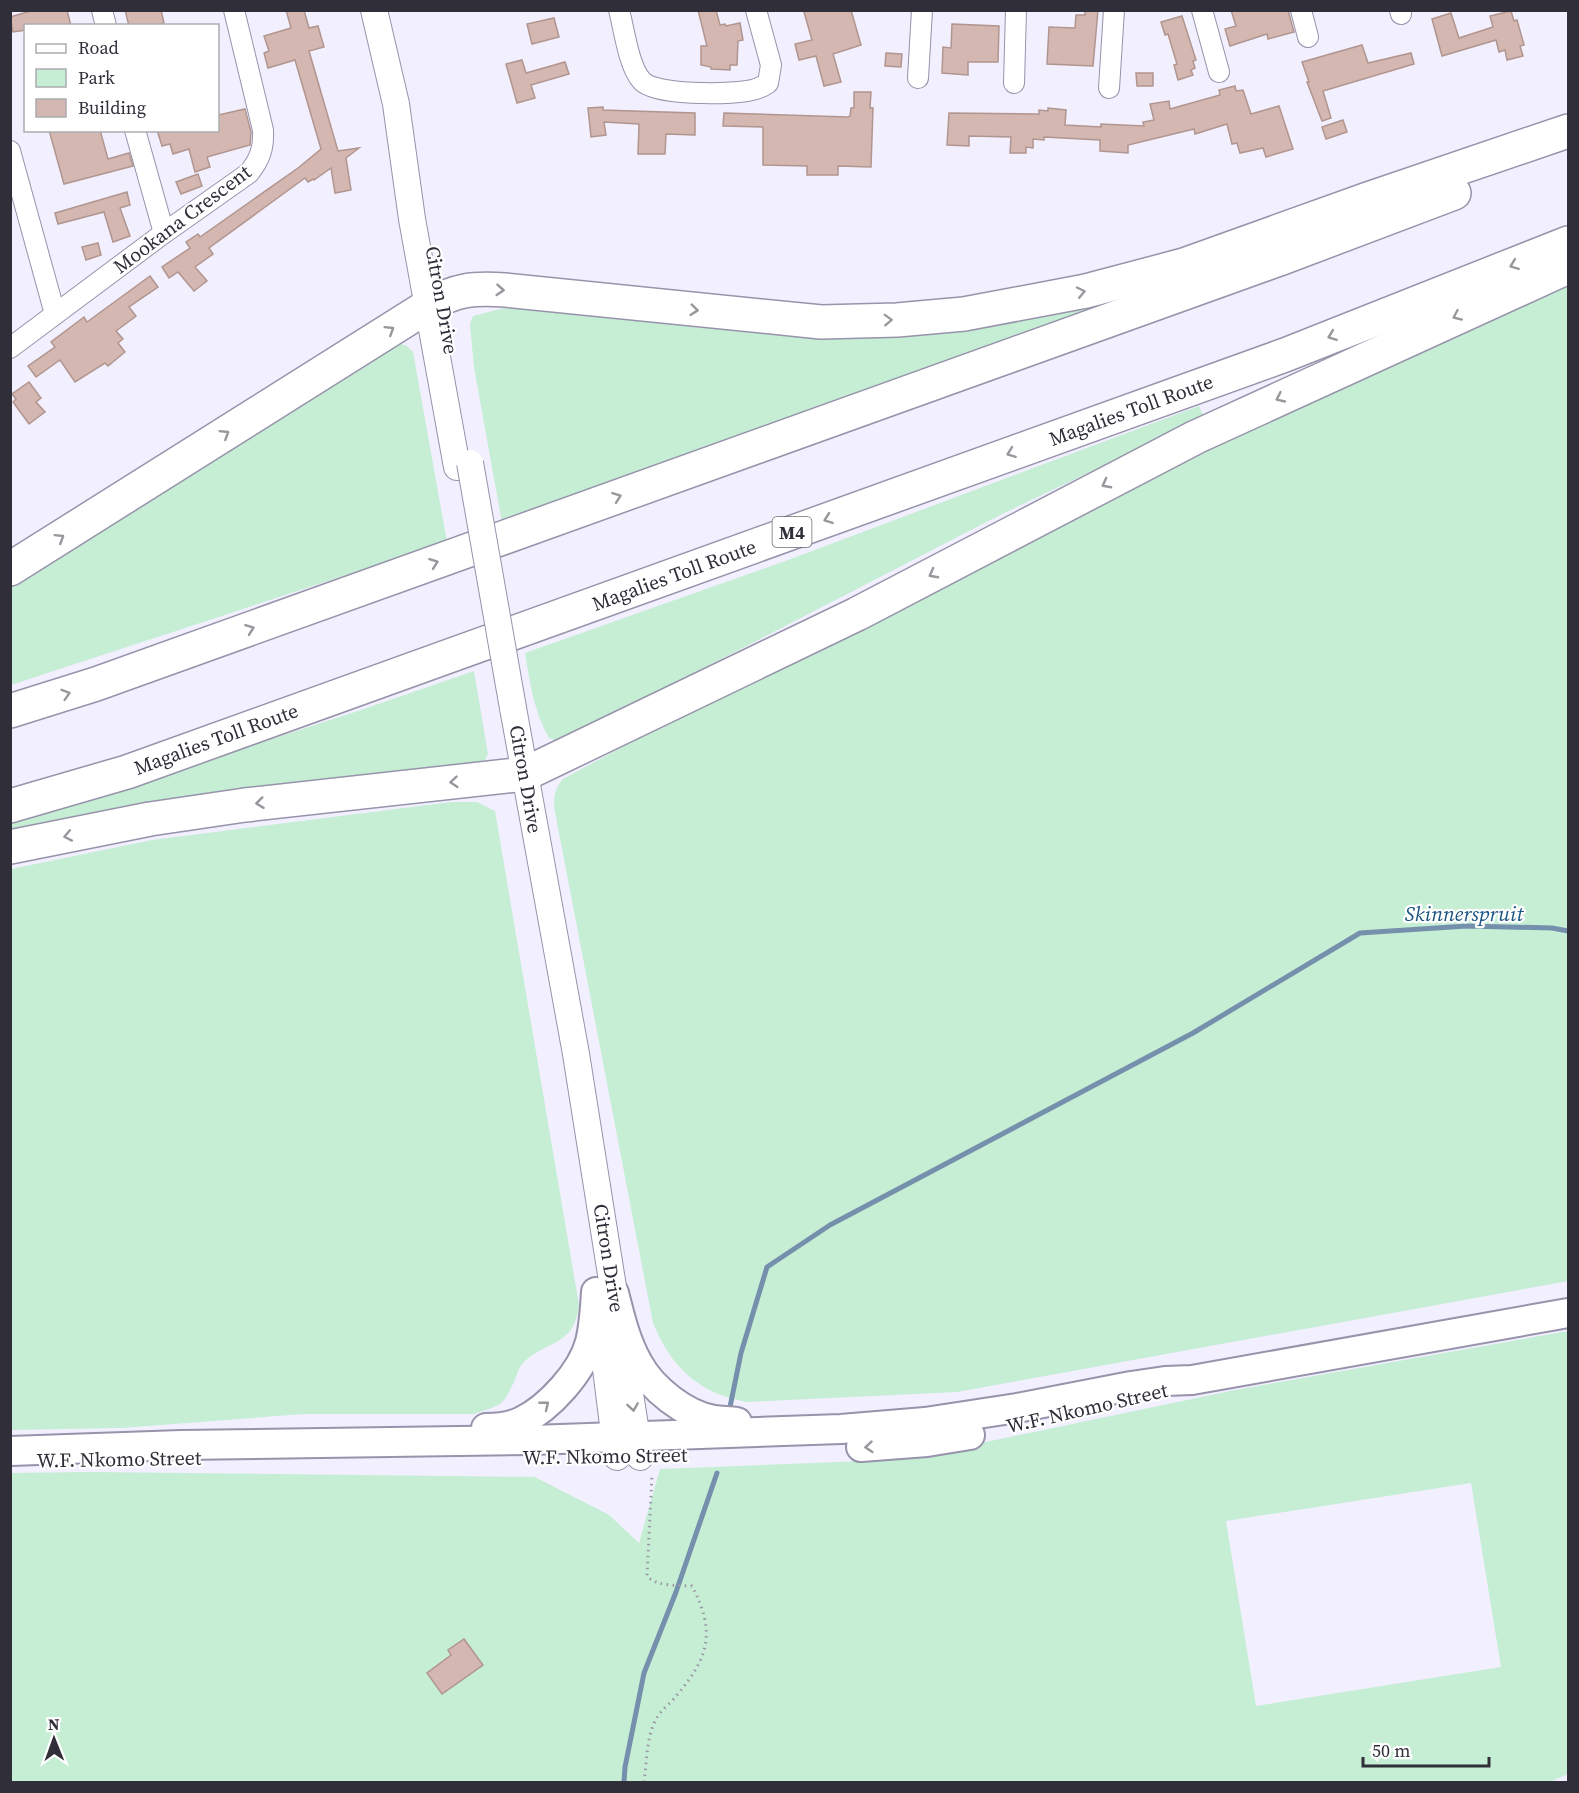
<svg xmlns="http://www.w3.org/2000/svg" width="1579" height="1793" viewBox="0 0 1579 1793" font-family="'Source Serif 4',serif">
  <rect width="100%" height="100%" fill="#f2efff"/>
  <g fill="#c5eed4" fill-rule="evenodd">
    <path d="M1568,280V1281L957,1392L747,1402C699,1394 671,1367 653,1323L554,807C554,795 555,788 563,779L872,613L1051,521Z"/>
    <path d="M1085,305L1088,314L502,523L474,367L470,324L473,316L504,308Z"/>
    <path d="M398,343L407,346L413,352L447,542L11,685V584Z"/>
    <path d="M1199,406L1204,418L1002,514L702,669L572,738L559,742L549,738C534,712 530,683 525,653L788,560Z"/>
    <path d="M474,671L488,754L485,760L477,764L269,785L170,800L11,832L10,824L358,711Z"/>
    <path d="M451,802H477L495,811L579,1305C574,1347 548,1339 523,1363C519,1367 517,1374 515,1380C502,1407 503,1404 474,1414H304L121,1428L11,1430V869L152,840Z"/>
    <path d="M1568,1331V1774L1550,1782H11L10,1473L89,1472L535,1477L609,1515L639,1543L660,1469L862,1461L933,1453L1235,1390ZM1471,1483L1501,1667L1256,1706L1226,1521Z"/>
  </g>
  <g fill="none" stroke-linecap="round" stroke-linejoin="round">
    <g stroke="#7590ac" stroke-width="5">
      <path d="M730,1407L741,1353L767,1267L830,1225L1193,1033L1360,933L1467,926L1552,928L1568,931"/>
      <path d="M624,1782L625,1767L644,1673L676,1592L717,1473"/>
    </g>
  </g>
  <g fill="#d4b7b0" stroke="#b1958f" stroke-width="1.5">
    <path d="M34,10H67L71,26H26V30L13,32L10,17Z"/>
    <path d="M125,10H161L164,23L157,26H129Z"/>
    <path d="M286,10H304L309,28L318,26L324,47L309,51L338,151L359,148L346,158L351,190L335,193L331,168L314,180L313,179L308,182L305,178L209,248L213,254L195,267L207,281L194,291L178,272L169,278L162,267L190,248L186,242L198,234L200,237L298,168L321,149L295,60L268,68L264,53L269,51L264,36L291,28Z"/>
    <path d="M698,10H716L720,25L725,24L726,26L740,23L743,40L738,41L737,65H730V70L711,69V67L701,65V46H707Z"/>
    <path d="M812,10H851L861,45L833,54L841,82L824,86L816,56L799,60L795,44L812,40L804,12Z"/>
    <path d="M1085,10H1098L1093,66L1047,64L1049,27L1075,28L1076,15H1085Z"/>
    <path d="M1231,10H1288L1294,32L1268,39L1267,34L1230,46L1225,29L1236,26Z"/>
    <path d="M1511,11L1514,21L1517,20L1524,45L1520,46L1523,56L1507,60L1505,50L1499,52L1496,40L1442,56L1432,19L1451,13L1459,38L1493,27L1490,16Z"/>
    <path d="M1182,16L1196,60L1193,61L1195,68L1191,70L1193,75L1178,80L1174,65L1177,64L1168,34L1165,35L1161,22Z"/>
    <path d="M554,18L559,37L532,44L527,24Z"/>
    <path d="M952,24L999,26L998,62H968V75L942,73L943,47L951,48Z"/>
    <path d="M1362,45L1368,63L1411,53L1414,64L1323,91L1331,118L1322,121L1307,82H1309L1302,62Z"/>
    <path d="M886,53L902,54L901,67L885,66Z"/>
    <path d="M522,60L526,73L565,62L569,74L531,85L535,98L517,103L506,64Z"/>
    <path d="M1136,73H1153V86H1137Z"/>
    <path d="M1235,86L1236,91L1243,90L1251,114L1279,106L1293,149L1266,157L1263,148L1240,153L1237,143L1232,144L1227,124L1195,134L1194,129L1128,145V153L1100,151V140L1044,137V140L1033,139V148L1026,147V153H1010L1011,137L969,136V146L947,145L949,113L1039,114V110L1048,111V108L1066,110L1065,125L1101,127V124L1144,126L1143,122L1154,120L1150,104L1169,101L1170,109L1220,95L1219,90Z"/>
    <path d="M854,92H871L870,108H873L871,167L838,166V175H807V166L763,165V127L723,126L724,113L848,117L850,116L851,108H854Z"/>
    <path d="M603,107V110L695,113V135L666,134L665,154H638L639,124L604,122L606,135L591,137L588,108Z"/>
    <path d="M245,109L251,132L250,145L207,157L210,167L195,172L189,149L173,154L170,144L162,146L157,130H218V115Z"/>
    <path d="M1343,120L1347,132L1326,139L1322,127Z"/>
    <path d="M49,130H100L108,159L129,153L133,166L64,184Z"/>
    <path d="M198,174L202,186L181,194L176,182Z"/>
    <path d="M127,192L130,205L120,208L130,236L113,242L104,212L58,224L55,213Z"/>
    <path d="M98,243L101,255L86,260L82,247Z"/>
    <path d="M150,276L158,287L129,307L136,316L116,331L123,339L118,343L125,352L108,366L105,363L75,382L60,360L36,377L28,366L55,347L51,342L84,317L87,322Z"/>
    <path d="M29,382L41,398L36,402L45,412L29,424L13,402L16,399L12,394Z"/>
    <path d="M464,1639L483,1665L442,1694L427,1673L451,1655L448,1650Z"/>
  </g>
  <g fill="none" stroke-linecap="round" stroke-linejoin="round">
    <g stroke="#9793ab" stroke-width="22">
      <g id="minor">
        <path d="M102,10L106,26"/>
        <path d="M619,10C624,29 629,68 642,81C656,96 726,94 747,91C755,90 761,88 768,83L771,65L756,10"/>
        <path d="M1202,10L1219,72"/>
        <path d="M1301,10L1308,37"/>
        <path d="M1400,10L1401,14"/>
        <path d="M918,78L922,10"/>
        <path d="M1014,83L1016,10"/>
        <path d="M1109,88L1114,10"/>
        <path d="M135,130L164,233"/>
        <path d="M10,151L55,314"/>
        <path d="M10,348L164,233L249,173C260,159 264,148 263,130L234,10"/>
      </g>
    </g>
    <g stroke="#9793ab" stroke-width="28">
      <g id="tertiary">
        <path d="M374,10L396,104L412,219L457,467"/>
        <path d="M513,708L576,1054L640,1457"/>
        <path d="M599,1313L617,1457"/>
      </g>
    </g>
    <g stroke="#9793ab" stroke-width="32">
      <g id="secondary">
        <path d="M614,1293C620,1317 626,1342 638,1363C652,1389 685,1415 714,1420C722,1421 730,1421 737,1422"/>
        <path d="M486,1428C497,1428 512,1426 522,1421C549,1408 582,1372 590,1342C594,1326 595,1309 596,1292"/>
        <path d="M861,1447L927,1442L970,1435"/>
        <path d="M10,1451L181,1445L532,1440L841,1429L925,1422L1017,1408L1131,1386L1165,1381L1192,1380L1568,1313"/>
      </g>
    </g>
    <g stroke="#9793ab" stroke-width="36">
      <g id="motorway">
        <path d="M10,569L428,306C456,289 473,288 505,290L821,322L897,320L964,314L1086,291L1184,265L1368,199L1568,131"/>
        <path d="M10,711L96,684L1282,258L1454,193"/>
        <path d="M10,806L127,772L1285,355L1568,243"/>
        <path d="M10,847L150,819L245,805L525,774L857,614L1196,437L1568,267"/>
      </g>
    </g>
    <path stroke="#9a98a5" stroke-width="3" stroke-dasharray="1.5 4.5" stroke-linecap="butt" d="M644,1782C647,1762 646,1738 656,1719C661,1710 671,1703 677,1695C709,1657 716,1632 692,1586C678,1585 657,1587 647,1576L652,1475"/>
    <use href="#minor" stroke="#fff" stroke-width="20"/>
    <use href="#tertiary" stroke="#fff" stroke-width="26"/>
    <use href="#secondary" stroke="#fff" stroke-width="28"/>
    <use href="#motorway" stroke="#fff" stroke-width="33"/>
    <g stroke="#9793ab" stroke-width="28" stroke-linecap="butt">
      <path id="tertiary-bridge" d="M470,463L513,708"/>
    </g>
    <use href="#tertiary-bridge" stroke="#fff" stroke-width="26"/>
  </g>
  <defs><path id="oneway-chevron" d="M-2-3.5L2.5 0L-2 3.5" fill="none" stroke-width="1.6" stroke-linecap="round" stroke-linejoin="round" transform="scale(1.5)"/></defs>
  <g stroke="#98979c">
    <use href="#oneway-chevron" transform="translate(1514 265) rotate(159)"/>
    <use href="#oneway-chevron" transform="translate(500 290) rotate(4)"/>
    <use href="#oneway-chevron" transform="translate(1081 292) rotate(-12)"/>
    <use href="#oneway-chevron" transform="translate(694 310) rotate(6)"/>
    <use href="#oneway-chevron" transform="translate(1457 316) rotate(156)"/>
    <use href="#oneway-chevron" transform="translate(888 320) rotate(-2)"/>
    <use href="#oneway-chevron" transform="translate(390 330) rotate(-32)"/>
    <use href="#oneway-chevron" transform="translate(1332 336) rotate(159)"/>
    <use href="#oneway-chevron" transform="translate(1280 398) rotate(155)"/>
    <use href="#oneway-chevron" transform="translate(225 434) rotate(-32)"/>
    <use href="#oneway-chevron" transform="translate(1011 453) rotate(160)"/>
    <use href="#oneway-chevron" transform="translate(1106 484) rotate(152)"/>
    <use href="#oneway-chevron" transform="translate(617 497) rotate(-20)"/>
    <use href="#oneway-chevron" transform="translate(828 519) rotate(160)"/>
    <use href="#oneway-chevron" transform="translate(60 538) rotate(-32)"/>
    <use href="#oneway-chevron" transform="translate(434 563) rotate(-20)"/>
    <use href="#oneway-chevron" transform="translate(933 574) rotate(152)"/>
    <use href="#oneway-chevron" transform="translate(250 629) rotate(-20)"/>
    <use href="#oneway-chevron" transform="translate(66 694) rotate(-17)"/>
    <use href="#oneway-chevron" transform="translate(454 782) rotate(175)"/>
    <use href="#oneway-chevron" transform="translate(260 803) rotate(173)"/>
    <use href="#oneway-chevron" transform="translate(68 836) rotate(169)"/>
    <use href="#oneway-chevron" transform="translate(545 1405) rotate(-39)"/>
    <use href="#oneway-chevron" transform="translate(633 1407) rotate(81)"/>
    <use href="#oneway-chevron" transform="translate(869 1447) rotate(175)"/>
  </g>
  <g text-anchor="middle" dominant-baseline="central" stroke-width="4.5" stroke-linejoin="round" paint-order="stroke">
    <rect fill="#fff" stroke="#6e6d74" stroke-width="1.5" x="772.5" y="517" width="39" height="30" rx="4.5"/>
    <g font-size="18" font-weight="bold" fill="#302f39">
      <text x="792" y="532">M4</text>
    </g>
    <g font-size="20" fill="#302f39" stroke="#fff">
      <text transform="translate(182 219) rotate(-37)">Mookana Crescent</text>
      <text transform="translate(442 300) rotate(80)">Citron Drive</text>
      <text transform="translate(1131 410) rotate(-20)">Magalies Toll Route</text>
      <text transform="translate(674 575) rotate(-20)">Magalies Toll Route</text>
      <text transform="translate(216 739) rotate(-20)">Magalies Toll Route</text>
      <text transform="translate(526 779) rotate(80)">Citron Drive</text>
      <text transform="translate(609 1258) rotate(81)">Citron Drive</text>
      <text transform="translate(1087 1408) rotate(-13)">W.F. Nkomo Street</text>
      <text transform="translate(605 1456) rotate(-1)">W.F. Nkomo Street</text>
      <text transform="translate(119 1459) rotate(-1)">W.F. Nkomo Street</text>
    </g>
    <g font-size="21" font-style="italic" fill="#185281" stroke="#fff">
      <text x="1464" y="913">Skinnerspruit</text>
    </g>
  </g>
  <rect width="1579" height="1793" fill="none" stroke="#302f39" stroke-width="24"/>
  <rect x="24" y="24" width="195" height="108" fill="#ffffff" stroke="#acacb0" stroke-width="1.5"/>
  <rect x="36" y="44" width="30" height="9" fill="#ffffff" stroke="#acacb0" stroke-width="1.5"/>
  <text x="78" y="54" font-size="18" fill="#302f39">Road</text>
  <rect x="36" y="69" width="30" height="18" fill="#c5eed4" stroke="#acacb0" stroke-width="1.5"/>
  <text x="78" y="84" font-size="18" fill="#302f39">Park</text>
  <rect x="36" y="99" width="30" height="18" fill="#d4b7b0" stroke="#acacb0" stroke-width="1.5"/>
  <text x="78" y="114" font-size="18" fill="#302f39">Building</text>
  <g transform="translate(54 1739) rotate(359)" stroke="#ffffff" stroke-width="4.5" paint-order="stroke">
  <path d="M0-4.5L10 22L0 15L-10 22Z" fill="#302f39"/>
  <text y="-9" font-size="16" font-weight="bold" text-anchor="middle" fill="#302f39">N</text>
  </g>
  <path d="M1363 1757v9h126v-9" fill="none" stroke="#302f39" stroke-width="3"/>
  <text x="1372" y="1757" font-size="18" fill="#302f39" stroke="#ffffff" stroke-width="4.5" paint-order="stroke">50 m</text>
</svg>
